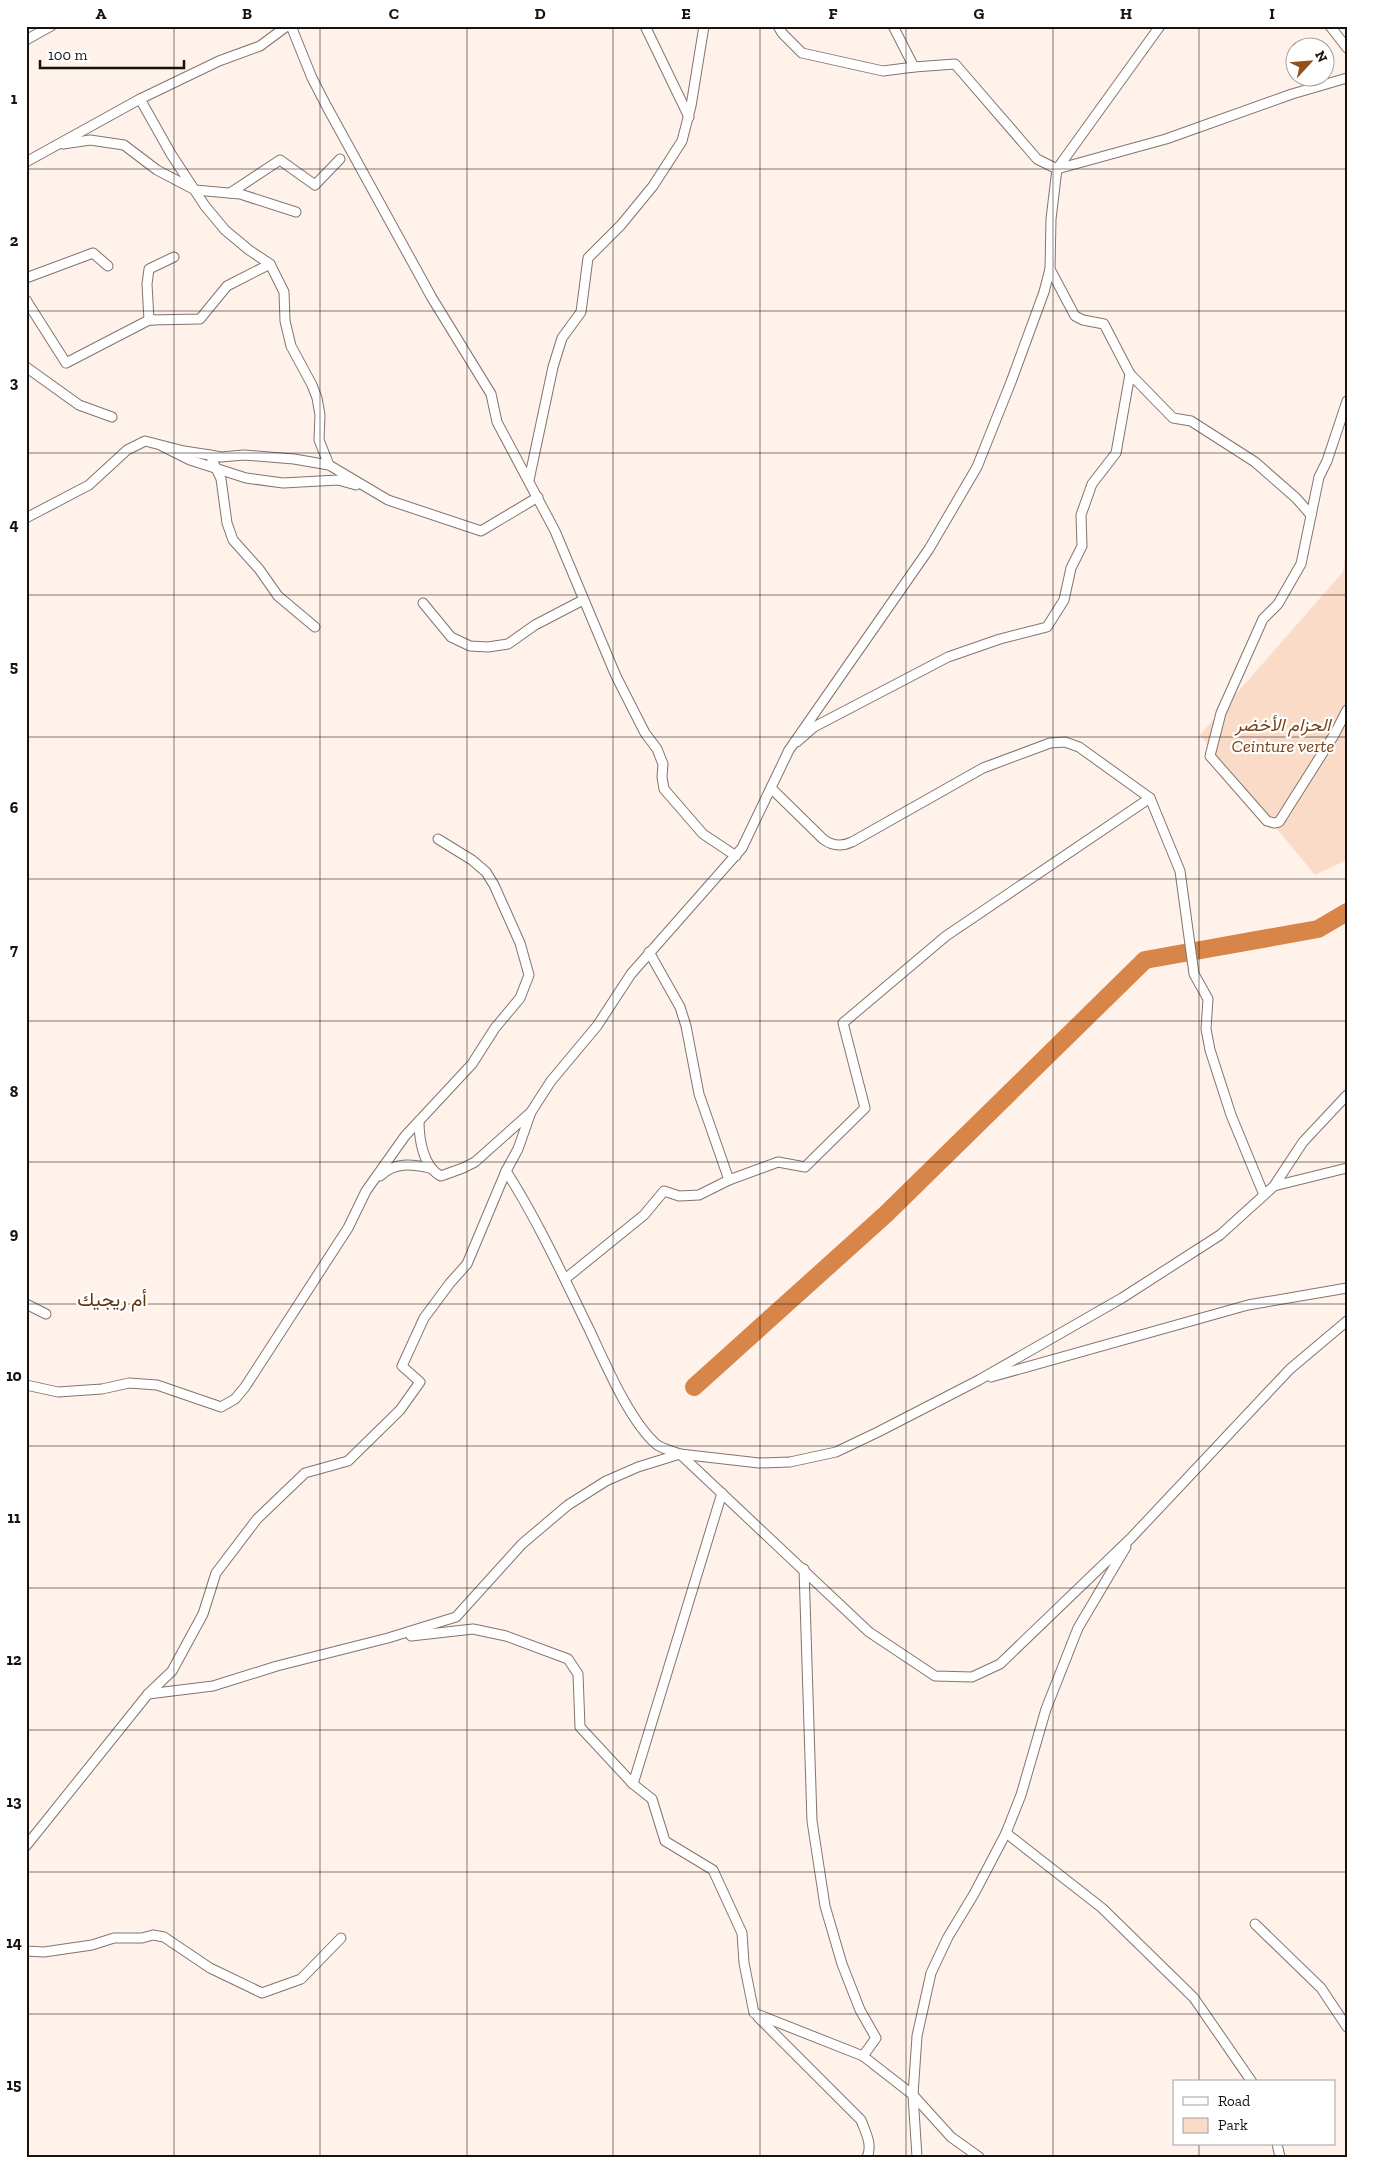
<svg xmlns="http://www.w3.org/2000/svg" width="1373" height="2183" viewBox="0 0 1373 2183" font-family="'Zilla Slab',Vazirmatn,serif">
  <rect width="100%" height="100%" fill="#fff2ea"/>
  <path fill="#fadbc7" d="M1347,543V860L1315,875L1200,735L1343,572Z"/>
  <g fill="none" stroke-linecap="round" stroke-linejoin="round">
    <path stroke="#d78549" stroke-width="18" d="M694,1387L886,1214L1145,960L1318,929L1347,912"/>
    <g stroke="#83756c" stroke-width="11">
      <g id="street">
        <path d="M291,26L312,78L327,107L432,298L491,394L497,422L555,531L616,676L645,733L657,749L663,764L662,777L664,789L703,834L736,856"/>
        <path d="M645,26L689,117"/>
        <path d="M778,26L782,33L802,53L883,71L914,67"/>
        <path d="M893,26L914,67L955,64L1037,159L1057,169L1166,139L1292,94L1347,78"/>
        <path d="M1330,26L1347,48"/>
        <path d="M26,40L51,26"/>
        <path d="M140,99L171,154L205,206L225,230L249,250L270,264L284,292L285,321L291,346L312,385L317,398L320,415L319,440L329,465"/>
        <path d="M63,144L90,140L124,145L157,170L195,190L240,194L296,212"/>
        <path d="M26,162L140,99L219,61L260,46L287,26"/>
        <path d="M230,193L280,160L315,185L340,159"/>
        <path d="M1050,269L1075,316L1083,320L1104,324L1130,374L1173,418L1191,421L1255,462L1296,498L1311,515"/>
        <path d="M26,278L93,253L108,266"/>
        <path d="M26,300L66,363L149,320L200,319L227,286L270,264"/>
        <path d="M153,320H149L147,284L149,269L174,257"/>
        <path d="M26,367L79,405L112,417"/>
        <path d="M1347,401L1327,461L1319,477L1301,564L1278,604L1263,619L1221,713L1210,756L1267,821L1274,823L1279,822L1334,735L1347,710"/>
        <path d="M162,446L190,460L246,478L283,483L338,480L356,485"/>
        <path d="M529,480L553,367L562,338L581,312L588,258L621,225L653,186L682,141L691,106L704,26"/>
        <path d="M26,518L89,485L127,450L145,441L184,451L210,455"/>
        <path d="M423,603L451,637L470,646L488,647L508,644L535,625L583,600"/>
        <path d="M315,627L278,596L259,569L233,540L227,523L221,479L210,455L221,457L244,455L294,459L329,465L388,500L481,531L538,497"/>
        <path d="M797,742L814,727L948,657L1000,639L1047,627L1064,600L1071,568L1082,546L1081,515L1092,484L1116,453L1130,374"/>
        <path d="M771,788L823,839C832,846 841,847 852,842L983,768L1050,743L1065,742L1079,747L1150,798L1180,871L1194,974L1208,999L1206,1029L1210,1050L1231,1115L1264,1195"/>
        <path d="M649,952L680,1007L686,1026L699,1094L729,1180"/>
        <path d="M419,1121C419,1139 423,1167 441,1176L463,1168L475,1162L531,1112"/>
        <path d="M506,1171C538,1221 563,1276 589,1329C605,1363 629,1420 656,1444C662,1449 673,1451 680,1454L869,1632L935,1676L972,1677L1000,1664L1131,1538L1290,1369L1347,1321"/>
        <path d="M380,1176C394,1162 412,1164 429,1168"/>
        <path d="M1274,1186L1347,1168"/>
        <path d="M565,1279L644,1215L664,1191L679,1196L699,1195L729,1180L778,1162L805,1167L865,1108L843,1023L946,936L1150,798"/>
        <path d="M26,1304L46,1314"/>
        <path d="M991,1377L1248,1305L1347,1288"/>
        <path d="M26,1385L58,1392L102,1389L129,1383L157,1385L221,1407L235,1399L245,1387L348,1228L366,1191L405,1136L472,1064L495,1028L520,998L529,975L520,943L494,885L486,872L472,860L438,839"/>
        <path d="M804,1569L812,1821L825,1906L842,1964L860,2010L876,2038L863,2056"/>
        <path d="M411,1636L473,1629L506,1636L568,1659L578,1674L580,1727L633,1784L652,1799L665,1841L713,1870L742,1933L744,1963L754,2013L863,2056L913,2095L951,2137L979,2157"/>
        <path d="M148,1694L213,1686L277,1666L388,1638L456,1617L522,1544L568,1505L606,1481L638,1467L680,1454L759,1463L790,1462L836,1452L878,1432L979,1380L1122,1298L1220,1235L1274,1186L1303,1142L1347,1095"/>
        <path d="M633,1784L722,1493"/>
        <path d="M1006,1833L1102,1908L1194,1998L1252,2082"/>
        <path d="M26,1846L148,1694L172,1671L203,1614L216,1573L257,1519L305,1473L348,1461L400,1410L420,1382L402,1366L424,1318L450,1283L467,1264L506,1171L518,1149L531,1112L551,1081L597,1026L631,974L742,848L789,750L929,549L977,467L1011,382L1044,292L1050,269L1051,219L1057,169L1160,26"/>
        <path d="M1255,1924L1321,1988L1347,2027"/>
        <path d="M26,1951L44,1952L92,1945L114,1938H142L153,1935L164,1937L210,1968L262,1993L301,1979L341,1938"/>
        <path d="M758,2017L861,2120C865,2131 873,2145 867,2157"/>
        <path d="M1277,2144L1280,2157"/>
        <path d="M917,2157L913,2095L917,2036L931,1973L948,1937L974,1894L1006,1833L1021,1795L1046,1709L1078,1628L1126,1547"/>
      </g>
    </g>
    <use href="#street" stroke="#fff" stroke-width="9"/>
  </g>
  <path fill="none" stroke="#17120e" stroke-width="1" stroke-opacity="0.55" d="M174,26V2157M320,26V2157M467,26V2157M613,26V2157M760,26V2157M906,26V2157M1053,26V2157M1199,26V2082M26,169H1347M26,311H1347M26,453H1347M26,595H1347M26,737H1347M26,879H1347M26,1021H1347M26,1162H1347M26,1304H1347M26,1446H1347M26,1588H1347M26,1730H1347M26,1872H1347M26,2014H1347M1199,2144V2157"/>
  <g text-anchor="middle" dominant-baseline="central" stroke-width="4.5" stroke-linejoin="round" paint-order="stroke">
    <g font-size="18" font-style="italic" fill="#784116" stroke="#fff">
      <text x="1283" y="725">الحزام الأخضر<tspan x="1283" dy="21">Ceinture verte</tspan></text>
    </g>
    <g font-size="19" fill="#613411" stroke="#fff">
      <text x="112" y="1299">أم ريجيك</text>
    </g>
  </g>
  <rect width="1373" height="2183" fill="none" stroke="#ffffff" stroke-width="55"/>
  <rect x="1173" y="2080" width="162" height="65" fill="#ffffff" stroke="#a2a09f"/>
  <rect x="1183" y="2097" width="25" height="8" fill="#ffffff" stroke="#a2a09f"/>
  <text x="1218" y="2106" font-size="15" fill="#17120e">Road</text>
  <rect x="1183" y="2118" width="25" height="15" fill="#fadbc7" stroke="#a2a09f"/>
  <text x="1218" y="2130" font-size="15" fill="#17120e">Park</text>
  <g transform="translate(1310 62) rotate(64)"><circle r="24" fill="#ffffff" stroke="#a2a09f"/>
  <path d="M0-4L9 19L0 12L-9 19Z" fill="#91501c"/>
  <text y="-8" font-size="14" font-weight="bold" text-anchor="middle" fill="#17120e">N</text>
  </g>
  <path d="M40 60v8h144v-8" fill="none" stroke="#17120e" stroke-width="2.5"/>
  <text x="48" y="60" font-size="15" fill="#17120e" stroke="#ffffff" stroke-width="4" paint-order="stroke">100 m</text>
  <rect x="28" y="28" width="1318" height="2128" fill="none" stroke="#17120e" stroke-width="2"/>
  <g font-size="16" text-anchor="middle" font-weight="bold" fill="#17120e">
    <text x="101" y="19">A</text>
    <text x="247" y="19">B</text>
    <text x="394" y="19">C</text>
    <text x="540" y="19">D</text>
    <text x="686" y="19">E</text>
    <text x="833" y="19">F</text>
    <text x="979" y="19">G</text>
    <text x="1126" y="19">H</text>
    <text x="1272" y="19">I</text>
    <text x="14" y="104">1</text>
    <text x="14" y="246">2</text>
    <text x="14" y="388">3</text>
    <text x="14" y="530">4</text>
    <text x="14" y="672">5</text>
    <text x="14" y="813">6</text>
    <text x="14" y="955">7</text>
    <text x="14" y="1097">8</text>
    <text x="14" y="1239">9</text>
    <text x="14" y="1381">10</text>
    <text x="14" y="1523">11</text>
    <text x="14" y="1665">12</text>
    <text x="14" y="1807">13</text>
    <text x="14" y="1948">14</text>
    <text x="14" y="2090">15</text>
  </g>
</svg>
